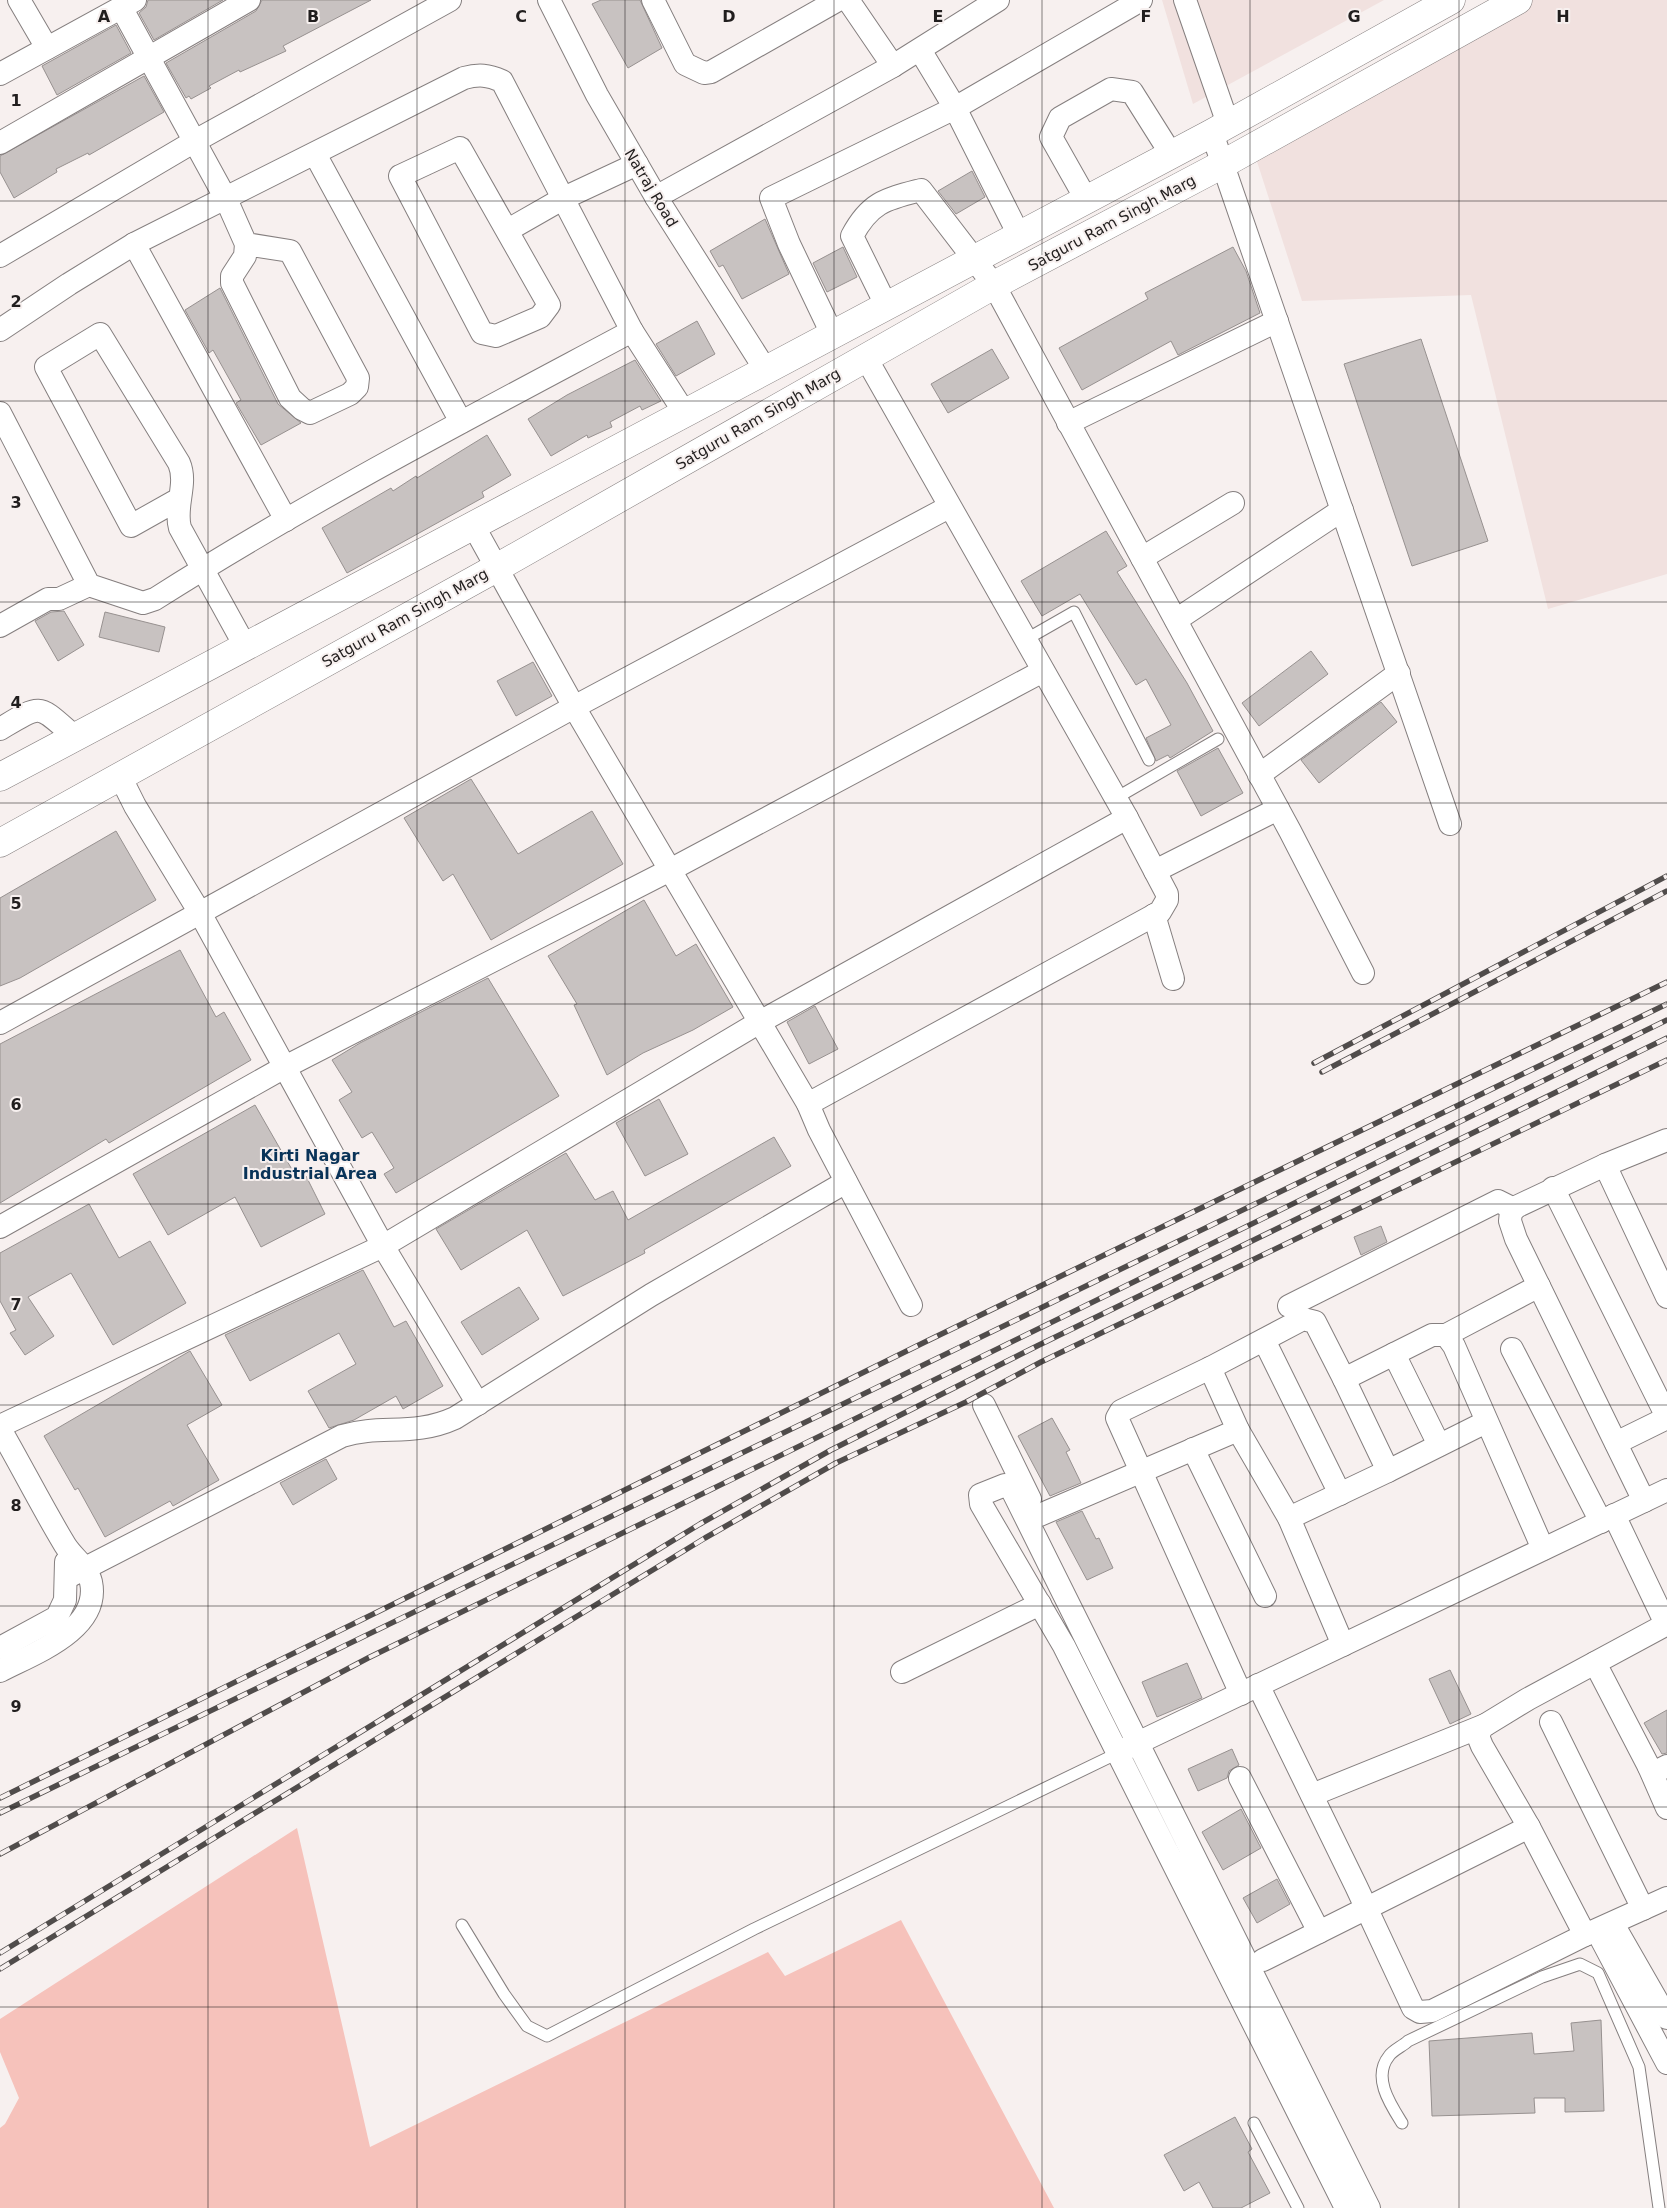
<svg xmlns="http://www.w3.org/2000/svg" width="1667" height="2208" viewBox="0 0 1667 2208" font-family="'DejaVu Sans',sans-serif">
  <rect width="100%" height="100%" fill="#f7f0ef"/>
  <g fill="#f1e1df">
    <path d="M1162,0H1384L1193,104Z"/>
    <path d="M1527,0H1667V574L1548,609L1471,295L1302,301L1252,146Z"/>
  </g>
  <path fill="#f6c2bb" d="M297,1828L370,2147L768,1952L785,1976L901,1920L1054,2208H0V2128L5,2124L19,2098L0,2052V2019Z"/>
  <g fill="#c8c2c1" stroke="#979190">
    <path d="M148,0H223L154,40L139,13L146,7Z"/>
    <path d="M262,0H371L283,46L286,51L240,72L239,70L209,86L211,88L191,99L189,96L186,98L166,63L256,11Z"/>
    <path d="M601,0H640L662,48L628,68L592,4Z"/>
    <path d="M116,25L131,53L57,95L42,66Z"/>
    <path d="M144,76L164,112L89,155L88,153L56,169L57,172L14,198L0,172V156Z"/>
    <path d="M972,171L985,197L956,214L938,191Z"/>
    <path d="M765,219L789,274L742,299L723,265L719,267L710,251Z"/>
    <path d="M843,247L857,277L827,292L813,263Z"/>
    <path d="M1233,247L1246,271L1260,313L1178,355L1171,341L1082,390L1059,348L1148,299L1145,293Z"/>
    <path d="M220,288L278,404L301,423L261,445L236,403L241,400L213,350L209,353L185,310Z"/>
    <path d="M697,321L715,354L676,376L656,344Z"/>
    <path d="M1421,339L1488,541L1412,566L1344,364Z"/>
    <path d="M992,349L1009,378L948,413L931,384Z"/>
    <path d="M635,360L661,401L642,410L640,406L610,422L612,427L588,438L587,435L551,456L528,419L567,395Z"/>
    <path d="M487,435L511,475L482,492L484,497L347,573L322,528L391,488L393,491L416,476L417,478Z"/>
    <path d="M1106,531L1127,566L1117,572L1187,683L1213,731L1170,758L1168,755L1156,761L1146,738L1171,725L1146,679L1136,685L1080,594L1042,616L1021,581Z"/>
    <path d="M64,611L84,645L58,661L35,621L51,612Z"/>
    <path d="M105,612L165,627L159,652L99,637Z"/>
    <path d="M1311,651L1328,674L1259,726L1242,703Z"/>
    <path d="M533,662L552,696L516,716L497,681Z"/>
    <path d="M1381,702L1397,722L1319,783L1301,760Z"/>
    <path d="M1218,748L1243,793L1201,816L1177,771Z"/>
    <path d="M471,779L518,854L592,811L623,864L491,940L453,874L443,881L404,818Z"/>
    <path d="M116,831L156,900L20,978L0,986V898Z"/>
    <path d="M644,900L676,956L696,944L733,1007L693,1030L643,1053L607,1075L574,1005L577,1004L548,956Z"/>
    <path d="M180,950L216,1017L224,1012L251,1060L109,1143L106,1139L0,1203V1044Z"/>
    <path d="M488,978L559,1096L396,1193L384,1174L394,1168L372,1132L362,1138L339,1100L352,1092L332,1060L360,1043Z"/>
    <path d="M815,1006L838,1049L809,1064L787,1022Z"/>
    <path d="M659,1099L688,1154L645,1176L616,1123Z"/>
    <path d="M255,1105L298,1180L306,1176L325,1214L261,1247L235,1197L168,1235L133,1174Z"/>
    <path d="M774,1137L791,1166L644,1250L645,1253L563,1296L527,1230L461,1270L436,1229L566,1153L595,1200L613,1191L628,1220Z"/>
    <path d="M89,1204L119,1258L150,1241L186,1303L113,1345L71,1273L28,1297L54,1336L25,1355L10,1333L16,1330L0,1301V1253Z"/>
    <path d="M1381,1226L1387,1242L1361,1255L1354,1237Z"/>
    <path d="M363,1270L394,1327L406,1321L443,1386L403,1409L396,1396L354,1420L329,1428L308,1391L356,1364L339,1333L250,1381L225,1335Z"/>
    <path d="M519,1287L539,1319L482,1355L461,1322Z"/>
    <path d="M190,1351L222,1405L187,1425L219,1480L173,1506L170,1501L105,1537L78,1488L75,1490L44,1436Z"/>
    <path d="M1052,1418L1070,1450L1066,1452L1081,1483L1050,1496L1018,1436Z"/>
    <path d="M326,1459L337,1479L293,1505L280,1483Z"/>
    <path d="M1082,1511L1096,1539L1099,1538L1113,1568L1087,1580L1056,1522Z"/>
    <path d="M1187,1663L1202,1698L1157,1717L1142,1682Z"/>
    <path d="M1450,1670L1471,1714L1450,1724L1429,1679Z"/>
    <path d="M1667,1710V1753L1662,1754L1644,1723Z"/>
    <path d="M1232,1749L1239,1765L1229,1771L1227,1778L1198,1791L1188,1769Z"/>
    <path d="M1241,1809L1261,1848L1223,1870L1202,1832Z"/>
    <path d="M1277,1879L1290,1904L1257,1923L1243,1898Z"/>
    <path d="M1601,2020L1604,2111L1565,2112V2098H1534L1535,2113L1432,2116L1429,2041L1532,2033L1534,2054L1574,2051L1571,2023Z"/>
    <path d="M1235,2117L1252,2149L1248,2152L1270,2193L1241,2208H1213L1199,2182L1184,2191L1164,2155Z"/>
  </g>
  <g fill="none" stroke-linecap="round" stroke-linejoin="round">
    <g stroke="#857f7f" stroke-width="13">
      <g id="lane">
        <path d="M1025,640L1074,612L1149,760"/>
        <path d="M1116,798L1218,739"/>
        <path d="M462,1925L504,1994L527,2026L547,2036L754,1929L1118,1753"/>
        <path d="M1254,2123L1298,2208"/>
        <path d="M1402,2123C1390,2104 1372,2077 1389,2056C1393,2050 1403,2046 1408,2041L1542,1977L1580,1964L1598,1973L1639,2067L1659,2208"/>
      </g>
    </g>
    <g stroke="#857f7f" stroke-width="24">
      <g id="street">
        <path d="M19,0L47,48"/>
        <path d="M549,0L597,95L656,197L765,369"/>
        <path d="M653,0L685,64L704,73L711,72L838,0"/>
        <path d="M848,0L893,66"/>
        <path d="M1185,0L1228,124"/>
        <path d="M121,7L226,199L246,244L245,256L232,276V283L290,398L302,409L310,413L350,394L357,387L358,378L290,251L246,244"/>
        <path d="M920,50L955,108L1019,235"/>
        <path d="M0,74L135,0"/>
        <path d="M1212,133L1450,824"/>
        <path d="M0,143L249,0"/>
        <path d="M460,148L549,305L540,317L496,336L482,333L400,176Z"/>
        <path d="M315,154L461,422"/>
        <path d="M656,197L893,66L998,0"/>
        <path d="M1086,199L1051,137L1060,118L1111,89L1132,92L1171,154"/>
        <path d="M508,230L564,198L637,164"/>
        <path d="M134,244L286,520"/>
        <path d="M0,256L195,141L450,0"/>
        <path d="M886,305L852,236C870,202 886,199 921,190L994,285L1290,831L1363,973"/>
        <path d="M0,330L69,284L134,244L464,78C479,74 488,75 502,81L632,331L684,412"/>
        <path d="M832,334L789,244L771,198L955,108L1141,0"/>
        <path d="M0,413L89,585L143,603L155,599C309,501 471,417 632,331"/>
        <path d="M1068,423L1277,321"/>
        <path d="M179,499L131,526L46,367L100,334L179,463C188,484 174,506 180,528L245,646"/>
        <path d="M473,525L574,707L808,1104L1160,912L1167,900V894L1127,818L866,358"/>
        <path d="M1142,558L1233,503"/>
        <path d="M1176,620L1342,510"/>
        <path d="M0,626L48,599H59L89,585"/>
        <path d="M0,729C43,703 37,704 74,736"/>
        <path d="M1259,775L1399,673"/>
        <path d="M120,776L135,806L200,913L383,1246L478,1404"/>
        <path d="M1155,871L1278,809"/>
        <path d="M1154,915L1173,979"/>
        <path d="M0,1023L574,707L949,507"/>
        <path d="M808,1104L819,1130L911,1305"/>
        <path d="M1605,1165L1667,1297"/>
        <path d="M1553,1188L1667,1417"/>
        <path d="M0,1227L283,1068L670,870L1043,671"/>
        <path d="M1289,1306L1498,1201L1514,1209"/>
        <path d="M1446,1335L1539,1286"/>
        <path d="M1264,1340L1340,1494"/>
        <path d="M1512,1349L1601,1522"/>
        <path d="M1394,1354L1439,1445"/>
        <path d="M984,1405L1030,1499"/>
        <path d="M0,1426L383,1246L758,1023L1127,818"/>
        <path d="M0,1429C22,1467 42,1507 65,1545C73,1558 87,1566 91,1582C101,1630 32,1654 0,1671"/>
        <path d="M1238,1430L1289,1518"/>
        <path d="M1616,1443L1667,1418"/>
        <path d="M1193,1449L1265,1596"/>
        <path d="M1388,1471L1486,1422"/>
        <path d="M1644,1501L1516,1239L1510,1221L1511,1211L1518,1206L1605,1165L1667,1140"/>
        <path d="M1614,1515L1666,1624"/>
        <path d="M1028,1520L1238,1430L1210,1368"/>
        <path d="M66,1578L342,1436C381,1424 413,1437 455,1418L651,1295L846,1182"/>
        <path d="M1343,1645L1289,1518L1388,1471L1344,1379"/>
        <path d="M0,1648L57,1617L65,1600L66,1562"/>
        <path d="M1595,1663L1649,1767L1657,1771L1667,1766"/>
        <path d="M902,1672L1040,1604"/>
        <path d="M1258,1685L1356,1886L1413,2008L1420,2012L1432,2011L1585,1935L1667,1898"/>
        <path d="M1241,1694L1117,1418L1121,1411L1210,1368L1303,1319L1315,1322L1344,1379L1432,1335H1446L1454,1346L1543,1549"/>
        <path d="M1551,1722L1643,1909"/>
        <path d="M1125,1749L1667,1490"/>
        <path d="M1649,1767L1667,1808"/>
        <path d="M1240,1778L1319,1932"/>
        <path d="M1312,1795L1485,1725"/>
        <path d="M1529,1827L1482,1746L1478,1736L1482,1727L1528,1699L1667,1624"/>
        <path d="M1613,1924L1667,2018"/>
        <path d="M1597,1931L1667,2063"/>
        <path d="M1263,1960L1529,1827L1585,1935"/>
        <path d="M1346,2208L1064,1646L981,1504L980,1495L1005,1485L1011,1488L1369,2208"/>
      </g>
    </g>
    <g stroke="#857f7f" stroke-width="29">
      <g id="secondary">
        <path d="M0,777L1212,133L1451,0"/>
        <path d="M0,843L498,567L994,285L1223,164L1518,0"/>
      </g>
    </g>
    <use href="#lane" stroke="#fff" stroke-width="11"/>
    <use href="#street" stroke="#fff" stroke-width="22"/>
    <use href="#secondary" stroke="#fff" stroke-width="28"/>
    <g stroke="#504c4b" stroke-width="5.5">
      <g id="rail">
        <path d="M1314,1063L1667,876"/>
        <path d="M1322,1072L1667,891"/>
        <path d="M0,1798L927,1341L1667,982"/>
        <path d="M0,1813L1667,1004"/>
        <path d="M0,1854L368,1658L1667,1020"/>
        <path d="M0,1953L700,1524L831,1450L1037,1346L1667,1038"/>
        <path d="M0,1969L705,1538L836,1463L966,1402L1041,1362L1667,1060"/>
      </g>
    </g>
    <use href="#rail" stroke="#f7f0ef" stroke-width="4" stroke-dasharray="11" stroke-linecap="butt"/>
  </g>
  <path fill="none" stroke="#211e1e" stroke-width="1" stroke-opacity="0.55" d="M208,0V2208M417,0V2208M625,0V2208M834,0V2208M1042,0V2208M1250,0V2208M1459,0V2208M0,201H1667M0,401H1667M0,602H1667M0,803H1667M0,1004H1667M0,1204H1667M0,1405H1667M0,1606H1667M0,1807H1667M0,2007H1667"/>
  <g text-anchor="middle" dominant-baseline="central" stroke-width="4" stroke-linejoin="round" paint-order="stroke">
    <g font-size="15" fill="#211e1e" stroke="#f7f0ef">
      <text transform="translate(651 188) rotate(59)">Natraj Road</text>
      <text transform="translate(1112 223) rotate(-28)">Satguru Ram Singh Marg</text>
      <text transform="translate(758 419) rotate(-30)">Satguru Ram Singh Marg</text>
      <text transform="translate(405 618) rotate(-29)">Satguru Ram Singh Marg</text>
    </g>
    <g font-size="16" font-weight="bold" fill="#093358" stroke="#f7f0ef">
      <text x="310" y="1155">Kirti Nagar<tspan x="310" dy="18">Industrial Area</tspan></text>
    </g>
  </g>
  <g font-size="16" text-anchor="middle" font-weight="bold" fill="#211e1e" stroke="#f7f0ef" stroke-width="4" stroke-linejoin="round" paint-order="stroke">
    <text x="104" y="22">A</text>
    <text x="313" y="22">B</text>
    <text x="521" y="22">C</text>
    <text x="729" y="22">D</text>
    <text x="938" y="22">E</text>
    <text x="1146" y="22">F</text>
    <text x="1354" y="22">G</text>
    <text x="1563" y="22">H</text>
    <text x="16" y="106">1</text>
    <text x="16" y="307">2</text>
    <text x="16" y="508">3</text>
    <text x="16" y="708">4</text>
    <text x="16" y="909">5</text>
    <text x="16" y="1110">6</text>
    <text x="16" y="1310">7</text>
    <text x="16" y="1511">8</text>
    <text x="16" y="1712">9</text>
  </g>
</svg>
